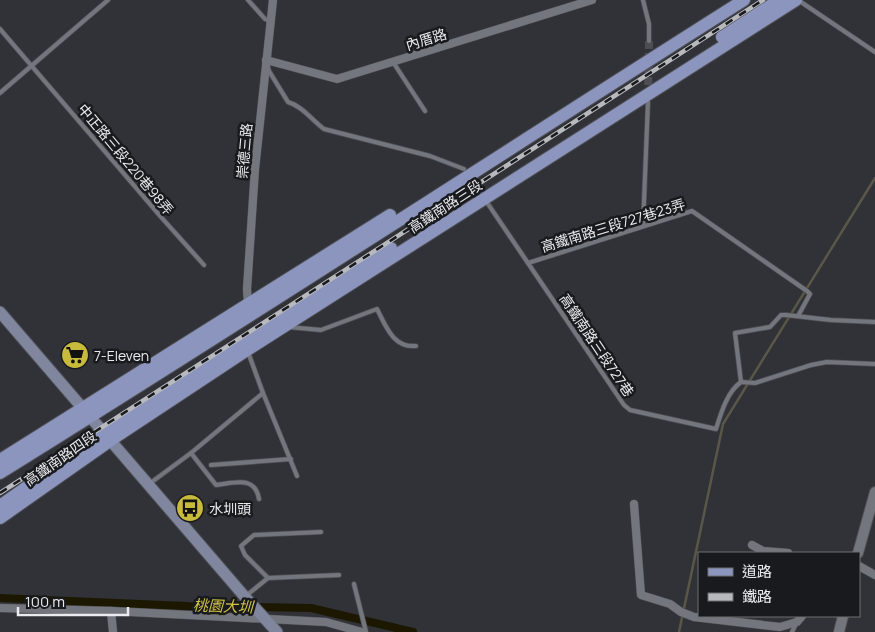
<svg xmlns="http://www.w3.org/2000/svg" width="875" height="632" viewBox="0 0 875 632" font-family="Manrope,'Noto Sans TC',sans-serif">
  <rect width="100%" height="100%" fill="#303238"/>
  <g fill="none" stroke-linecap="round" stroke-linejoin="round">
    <path stroke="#5a5748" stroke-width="2.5" d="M679,632L723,424L875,178"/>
    <path stroke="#1c1800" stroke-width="8" d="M0,598L187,606L311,608L413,632"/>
    <path stroke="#4c4e53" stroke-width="8" stroke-dasharray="8 4" stroke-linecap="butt" d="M648,97L649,41"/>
    <g stroke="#4f5055" stroke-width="5.5">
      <g id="service">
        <path d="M248,0L265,19L270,21"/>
        <path d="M643,0L649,24V41"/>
        <path d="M798,0L875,52"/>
        <path d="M0,29L161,217L204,265"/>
        <path d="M393,62L425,111"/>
        <path d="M268,67L269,71L288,102C302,106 312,120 324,129L430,156L464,169"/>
        <path d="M0,93L108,0"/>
        <path d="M486,201L624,405L630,410L716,429C721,413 727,392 741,382"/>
        <path d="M643,226L648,102"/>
        <path d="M528,263L692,211L807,291L810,294L798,316"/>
        <path d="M786,315L831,320L875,322"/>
        <path d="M288,327L321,330L377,309C386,326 393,348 416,346"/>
        <path d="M248,352L263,393L297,476"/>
        <path d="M741,382L755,383L811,365L827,362L875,364"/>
        <path d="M741,382L735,333L770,327L781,315H786"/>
        <path d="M191,453L216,485C234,483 255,475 259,499"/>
        <path d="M211,465L291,459"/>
        <path d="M149,484L191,453L263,393"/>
        <path d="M268,578L245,555L241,546L254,535L321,532"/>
        <path d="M354,584L366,632"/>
        <path d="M247,595L268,578L339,575"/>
        <path d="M792,632L797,622"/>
      </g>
    </g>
    <g stroke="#4f5055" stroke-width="9">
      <g id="minor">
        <path d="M266,60L337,79L592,0"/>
        <path d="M248,305L247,289L255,169L273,0"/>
        <path d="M634,504L641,595L670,604L681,612L694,617L780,627L797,622L802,616"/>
        <path d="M752,545L763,551L788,553"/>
        <path d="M859,566L875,575"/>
        <path d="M0,608L111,611L326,622L362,632"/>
        <path d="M111,611L113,632"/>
      </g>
    </g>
    <g stroke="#4f5055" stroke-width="12">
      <g id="tertiary">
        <path d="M858,553L875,492"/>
        <path d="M839,632L843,616"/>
      </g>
    </g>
    <g stroke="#4f5055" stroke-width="13">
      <path id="secondary" d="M0,312L245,597L277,632"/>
    </g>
    <g stroke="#4f5055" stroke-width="14">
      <g id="primary">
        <path d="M722,37L779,0"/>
        <path d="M0,460L390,215"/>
        <path d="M0,473C250,318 496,157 744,0"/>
        <path d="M0,506C127,415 259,331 391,248"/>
        <path d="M0,518L111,440L247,350L796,0"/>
      </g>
    </g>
    <use href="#service" stroke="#74767d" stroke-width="4"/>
    <use href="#minor" stroke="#74767d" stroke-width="8"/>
    <use href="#tertiary" stroke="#74767d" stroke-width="10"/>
    <use href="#secondary" stroke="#7f869e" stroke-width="11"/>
    <use href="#primary" stroke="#8b95be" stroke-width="12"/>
    <g stroke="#b7b9bd" stroke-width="4.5">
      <path id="rail" d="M0,493L763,0"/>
    </g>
    <use href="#rail" stroke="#191a1d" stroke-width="2.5" stroke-dasharray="8" stroke-linecap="butt"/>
  </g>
  <defs>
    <g id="supermarket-disc" transform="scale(1.4375)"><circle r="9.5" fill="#c8bb3b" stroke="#191a1d"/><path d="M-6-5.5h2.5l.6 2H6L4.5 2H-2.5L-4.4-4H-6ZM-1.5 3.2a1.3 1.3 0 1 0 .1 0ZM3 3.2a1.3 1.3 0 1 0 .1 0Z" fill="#111"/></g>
    <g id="bus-disc" transform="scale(1.4375)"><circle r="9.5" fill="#c8bb3b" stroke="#191a1d"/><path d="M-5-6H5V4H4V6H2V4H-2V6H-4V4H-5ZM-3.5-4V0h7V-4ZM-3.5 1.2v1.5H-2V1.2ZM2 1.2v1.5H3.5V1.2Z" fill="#111"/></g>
  </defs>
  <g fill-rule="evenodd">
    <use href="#supermarket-disc" x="75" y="355"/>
    <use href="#bus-disc" x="190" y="508"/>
  </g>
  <g text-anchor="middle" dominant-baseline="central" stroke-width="5" stroke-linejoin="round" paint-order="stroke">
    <g font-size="14" fill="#eaebef" stroke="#191a1d">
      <text transform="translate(426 39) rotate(-17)">內厝路</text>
      <text transform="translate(244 151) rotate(-85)">崇德三路</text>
      <text transform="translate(126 159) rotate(50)">中正路三段220巷98弄</text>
      <text transform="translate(445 206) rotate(-33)">高鐵南路三段</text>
      <text transform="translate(613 225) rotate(-17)">高鐵南路三段727巷23弄</text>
      <text transform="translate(597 345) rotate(56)">高鐵南路三段727巷</text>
      <text transform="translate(60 458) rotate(-35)">高鐵南路四段</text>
    </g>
    <g font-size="14" fill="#eaebef" stroke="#191a1d" text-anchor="start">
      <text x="94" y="355">7-Eleven</text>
      <text x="209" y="508">水圳頭</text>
    </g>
    <g font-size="15" font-style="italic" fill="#d1c344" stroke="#191a1d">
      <text transform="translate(223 606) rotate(2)">桃園大圳</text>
    </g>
  </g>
  <rect x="698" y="552" width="162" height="65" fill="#191a1d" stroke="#6d6e71"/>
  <rect x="708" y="568" width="25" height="8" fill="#8b95be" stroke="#6d6e71"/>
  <text x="742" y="577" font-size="15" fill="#eaebef">道路</text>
  <rect x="708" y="593" width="25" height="8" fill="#b7b9bd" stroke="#6d6e71"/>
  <text x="742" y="602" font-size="15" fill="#eaebef">鐵路</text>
  <path d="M18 607v8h110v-8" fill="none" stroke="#eaebef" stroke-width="2.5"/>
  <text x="25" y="607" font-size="15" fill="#eaebef" stroke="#191a1d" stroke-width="4" paint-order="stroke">100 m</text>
</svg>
